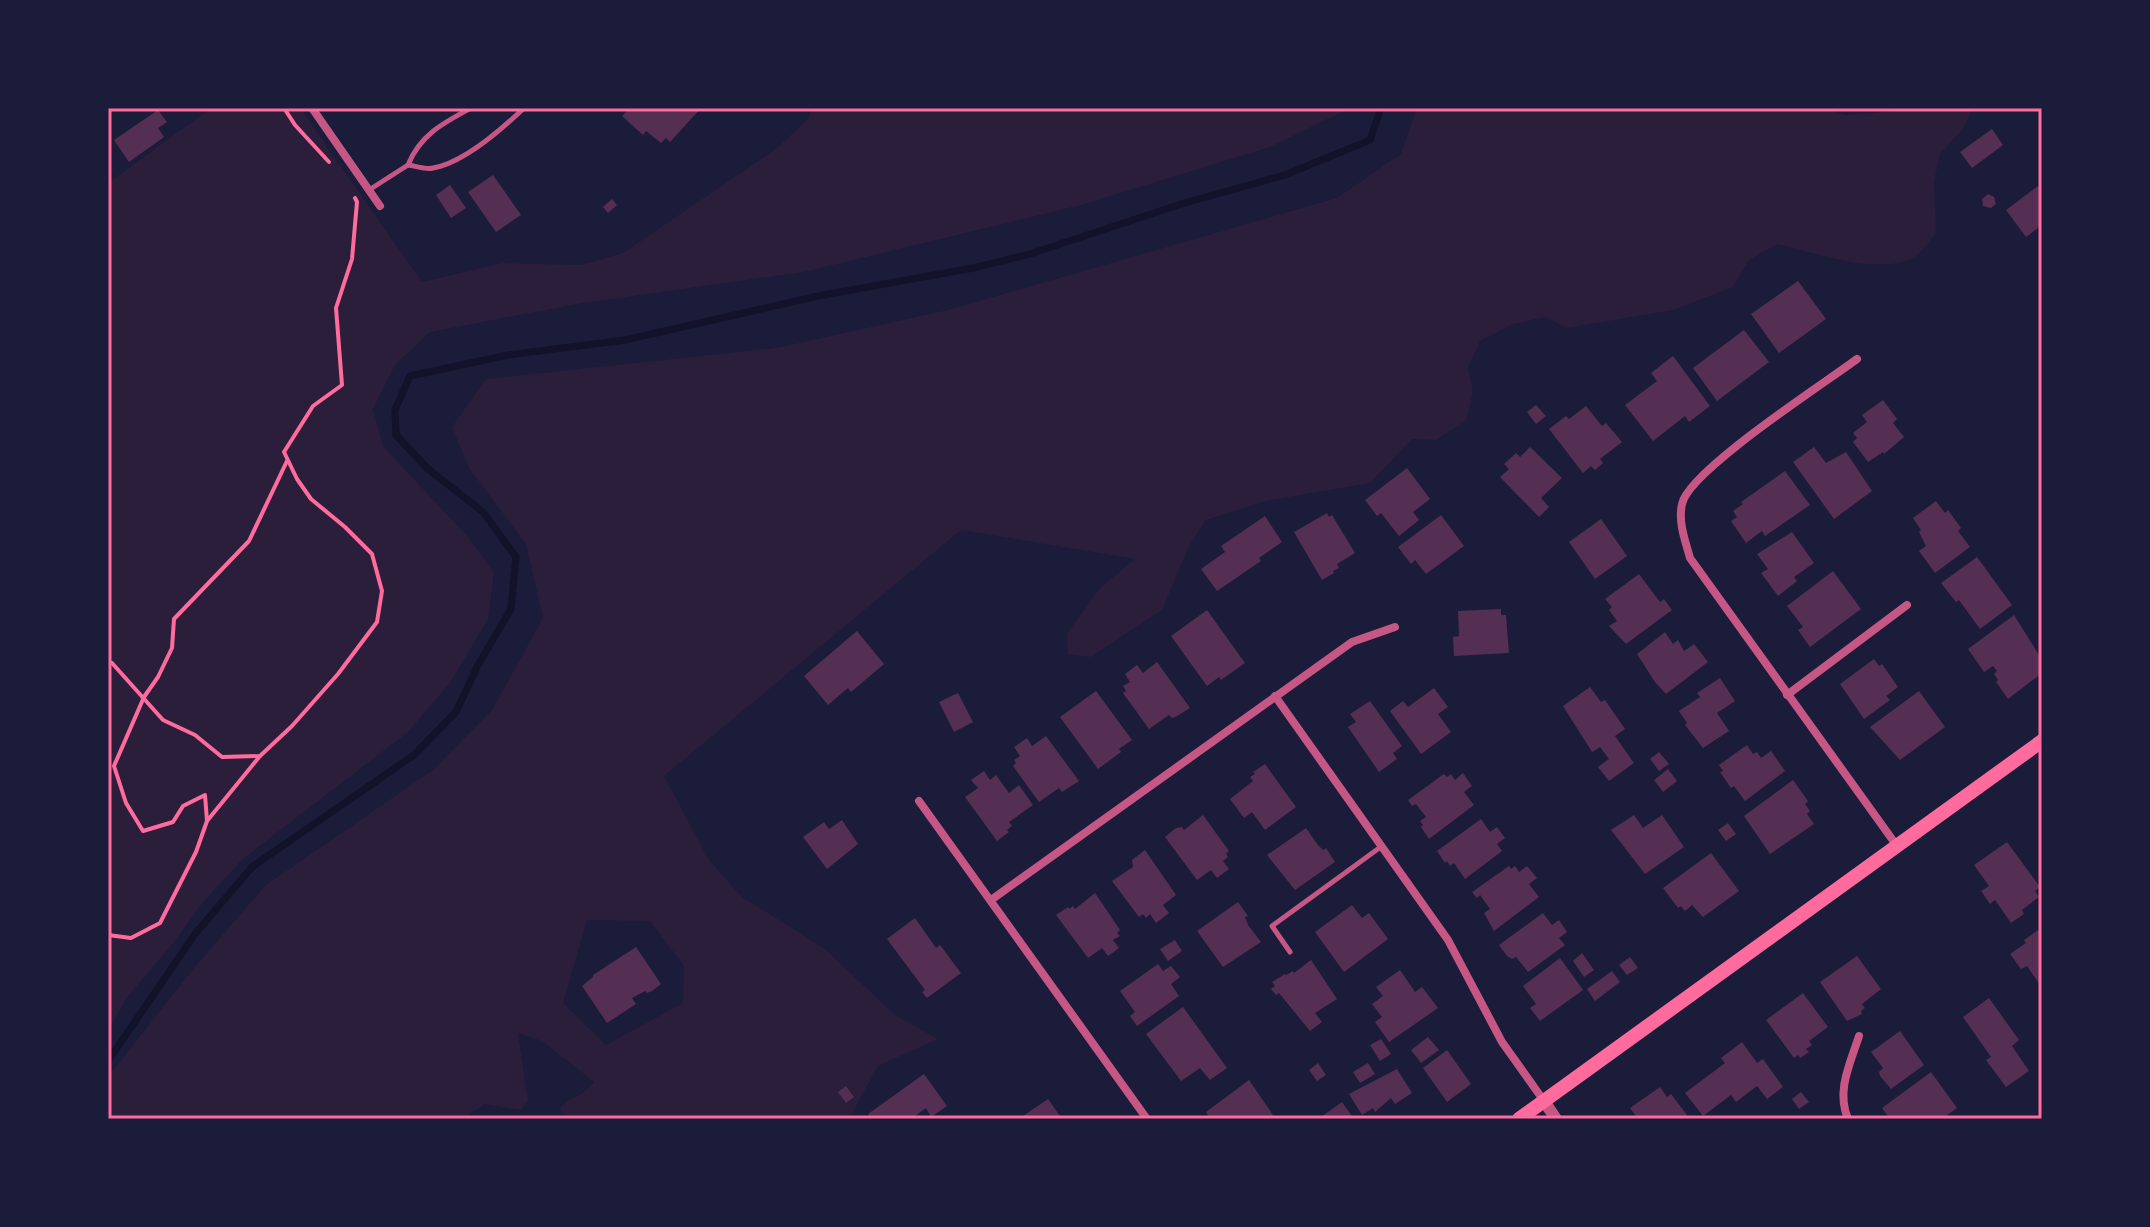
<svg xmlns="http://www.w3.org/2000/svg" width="2150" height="1227" viewBox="0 0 2150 1227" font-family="Signika,sans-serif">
  <rect width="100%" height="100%" fill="#1b1b3a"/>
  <g fill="#2a1e3b" fill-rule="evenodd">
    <path d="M211,108H300L422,282L503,263L581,265L623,253L776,149L808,119L812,108H1343L1342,112L1270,147L1081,205L804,272L583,303L430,332L395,365L373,409L383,446L468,537L494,573L488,619L450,683L408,732L244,858L204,901L171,946L129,995L108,1030V183Z"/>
    <path d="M1417,108H1826L1845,115L1896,111L1899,108H1973L1962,130L1940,154L1934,182L1936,234C1929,241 1922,252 1914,257C1882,277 1812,252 1778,244L1749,260L1733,287L1673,310L1567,328L1545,317L1513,324L1480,341L1468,368L1473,392L1466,421L1436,440L1412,439L1370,483L1266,501L1206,520L1189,546L1162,610L1091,657L1068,654L1067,633L1101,587L1135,559L961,530L664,776L709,860L741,896L825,949L895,1015L938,1039L878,1066L849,1119H577L564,1115L560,1108C570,1097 586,1095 594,1082L542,1041L518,1033L528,1101L521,1110L484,1104L464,1119H108V1077L193,969L266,885L433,770L492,710L543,618L526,544L469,468L452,427L486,379L776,348L948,310L1337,198L1401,154ZM587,920L650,921L684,966L683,1003L606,1045L563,1003Z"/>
  </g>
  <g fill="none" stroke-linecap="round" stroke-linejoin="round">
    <path stroke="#12122b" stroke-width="7" d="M108,1061L195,934L252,867L414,755L456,712L478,665L511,609L516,557L483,512L428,469L396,435L395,410L410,376L508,355L625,340L818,296L973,268L1030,254L1181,204L1285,175L1370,140L1381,108"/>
  </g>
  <g fill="#542f53">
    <path d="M630,108H701L670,142L666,138L661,143L646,131L643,135L622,116Z"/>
    <path d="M158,110L167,122L158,128L164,137L129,162L114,140Z"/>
    <path d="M1992,129L2003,145L1972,168L1960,152Z"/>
    <path d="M493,175L521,215L496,232L468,192Z"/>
    <path d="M2042,183V225L2026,237L2006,210Z"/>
    <path d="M450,185L466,208L451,218L436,195Z"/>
    <path d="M1988,194L1994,197L1996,204L1991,208L1983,206L1982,199Z"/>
    <path d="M612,199L617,205L608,213L603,207Z"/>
    <path d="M1798,281L1826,319L1779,353L1751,314Z"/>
    <path d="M1744,330L1769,362L1717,401L1693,368Z"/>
    <path d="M1673,356L1710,406L1689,422L1685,416L1653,441L1625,405L1657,381L1651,373Z"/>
    <path d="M1883,400L1897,419L1893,423L1904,437L1884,454L1883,452L1868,462L1853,442L1857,438L1853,433L1867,422L1862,415Z"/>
    <path d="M1536,405L1546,416L1536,424L1527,412Z"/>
    <path d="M1586,406L1602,426L1606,423L1622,442L1600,459L1603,463L1595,470L1591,466L1583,473L1549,429L1566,416L1569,419Z"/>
    <path d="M1530,447L1562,478L1541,498L1549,507L1539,517L1500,477L1509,469L1504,464L1516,453L1520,457Z"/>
    <path d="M1814,447L1826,463L1846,452L1872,491L1834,519L1793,462Z"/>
    <path d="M1407,468L1430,499L1413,512L1419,520L1399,536L1381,513L1377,516L1365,500Z"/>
    <path d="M1785,471L1810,505L1765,536L1762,531L1746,543L1731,521L1737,517L1733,511L1743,504L1741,502Z"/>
    <path d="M1936,501L1945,513L1948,510L1961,528L1958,531L1970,547L1935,573L1919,551L1926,546L1919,532L1921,530L1913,518Z"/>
    <path d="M1327,513L1329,517L1332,515L1355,553L1337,564L1339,568L1333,571L1334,573L1322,580L1294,532Z"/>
    <path d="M1441,515L1464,546L1426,574L1415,560L1411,564L1398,547Z"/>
    <path d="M1265,516L1282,542L1259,558L1261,561L1217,591L1201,569L1225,552L1221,546Z"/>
    <path d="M1601,519L1627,556L1595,579L1569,542Z"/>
    <path d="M1792,532L1814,563L1794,577L1797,581L1778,596L1761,573L1768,569L1757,554Z"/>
    <path d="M1977,557L2012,605L1980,629L1959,600L1956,602L1941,583Z"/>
    <path d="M1833,571L1861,609L1810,647L1798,630L1803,627L1787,606Z"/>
    <path d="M1639,574L1660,602L1664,599L1672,610L1626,644L1609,626L1617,621L1609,610L1612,607L1605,599Z"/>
    <path d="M1501,609V615H1506L1509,653L1454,656L1453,637L1459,636L1458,611Z"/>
    <path d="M1207,610L1245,663L1221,680L1219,677L1207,686L1171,636Z"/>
    <path d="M2014,615L2039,655L2042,652V673L2008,699L1996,682L1998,680L1994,674L1997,671L1993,666L1984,672L1968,649Z"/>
    <path d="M857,631L884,664L851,692L848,688L828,705L804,676Z"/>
    <path d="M1665,632L1673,644L1678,640L1684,651L1694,644L1708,662L1666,694L1655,682L1637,654Z"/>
    <path d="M1874,659L1879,666L1882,664L1898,687L1886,696L1890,700L1864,719L1840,684Z"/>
    <path d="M1157,662L1190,708L1177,716L1172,718L1169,715L1149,729L1123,693L1126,691L1123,686L1130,682L1125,674L1137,665L1143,673Z"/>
    <path d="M1720,678L1735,701L1717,713L1729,731L1703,748L1685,725L1687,723L1679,711L1700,697L1697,693Z"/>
    <path d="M1590,687L1601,702L1605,700L1625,729L1615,736L1634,763L1609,781L1598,767L1609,759L1600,747L1592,752L1563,706Z"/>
    <path d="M1434,688L1448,707L1438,714L1451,732L1421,754L1390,711L1403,701L1408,707Z"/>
    <path d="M1096,691L1132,740L1119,749L1121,752L1098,769L1060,717Z"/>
    <path d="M1919,691L1945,727L1900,760L1870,727Z"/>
    <path d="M958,693L973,722L954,732L939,702Z"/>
    <path d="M1370,701L1402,746L1393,753L1397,759L1379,772L1348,727L1356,722L1350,714Z"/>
    <path d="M1046,736L1079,781L1062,792L1059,788L1039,802L1013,766L1016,763L1014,760L1020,756L1014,747L1027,738L1032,746Z"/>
    <path d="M1747,745L1753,754L1757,752L1761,758L1771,751L1785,771L1745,801L1734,786L1731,788L1720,772L1723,771L1719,765Z"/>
    <path d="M1659,752L1669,764L1659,771L1650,759Z"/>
    <path d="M1265,764L1296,807L1265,830L1252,812L1244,818L1230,799L1253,781L1250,777L1255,774L1253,772Z"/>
    <path d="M1668,769L1677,781L1663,792L1654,780Z"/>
    <path d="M984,771L990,780L996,775L1009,793L1019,785L1033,805L1009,822L1012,826L1007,830L1009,832L997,841L965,797L978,788L971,780Z"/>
    <path d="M1463,773L1472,786L1464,792L1474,805L1429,839L1421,827L1423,825L1420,821L1426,817L1416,804L1412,806L1408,800L1444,774L1447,777L1451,774L1455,780Z"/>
    <path d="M1793,780L1808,801L1805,804L1810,811L1807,814L1814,824L1770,854L1744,816Z"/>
    <path d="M1203,815L1229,851L1226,854L1228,857L1223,861L1229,869L1217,878L1211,870L1197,880L1165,837L1176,828L1182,827L1184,830Z"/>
    <path d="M1634,815L1643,828L1662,815L1684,847L1645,874L1611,830Z"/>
    <path d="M1481,819L1490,832L1497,827L1505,838L1497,844L1502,851L1465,879L1454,863L1450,866L1447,861L1445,863L1437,851Z"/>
    <path d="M842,820L858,844L827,869L803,837L824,822L829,829Z"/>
    <path d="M1728,823L1736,834L1726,841L1718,830Z"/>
    <path d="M1306,828L1318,845L1323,850L1326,848L1335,862L1295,890L1267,855Z"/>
    <path d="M2007,842L2040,887L2035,891L2039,897L2022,910L2024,914L2011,923L1995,900L1990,904L1981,891L1989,886L1974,865Z"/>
    <path d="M1145,850L1176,895L1163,905L1169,913L1156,923L1150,914L1146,918L1143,914L1139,917L1112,881L1133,867L1132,860Z"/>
    <path d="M1711,853L1739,891L1703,917L1692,905L1685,911L1681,906L1678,908L1663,888Z"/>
    <path d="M1509,866L1511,869L1515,866L1519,872L1527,866L1537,878L1529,884L1539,897L1494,931L1484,913L1490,909L1480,895L1477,898L1472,892Z"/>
    <path d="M1095,893L1120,930L1117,933L1120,936L1113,940L1119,948L1108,956L1102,948L1088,958L1056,915L1068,907L1069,909L1073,906L1075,909Z"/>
    <path d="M1238,902L1248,916L1245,917L1248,925L1261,942L1223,967L1197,931Z"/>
    <path d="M1352,905L1362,918L1369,913L1388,939L1344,972L1315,932Z"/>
    <path d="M1543,913L1552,925L1559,920L1567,932L1559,938L1565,945L1528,972L1516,957L1512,959L1507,956L1499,945Z"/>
    <path d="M915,918L936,948L940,945L961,973L927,998L922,992L925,990L887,939Z"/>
    <path d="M2041,928L2042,929V988L2027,966L2021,969L2010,954L2026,943L2024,940Z"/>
    <path d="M1175,940L1182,951L1168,961L1160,949Z"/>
    <path d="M636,947L661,984L652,991L647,993L645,991L632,998L636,1004L607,1023L582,986L593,977V975Z"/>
    <path d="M1582,953L1594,970L1584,977L1573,961Z"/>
    <path d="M1857,956L1881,989L1862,1004L1865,1008L1861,1011L1862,1014L1847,1021L1820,982Z"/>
    <path d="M1630,957L1638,968L1627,975L1619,965Z"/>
    <path d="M1560,958L1583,990L1540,1021L1530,1008L1536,1004L1523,986Z"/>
    <path d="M1311,960L1337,999L1315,1013L1322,1022L1310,1031L1279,993L1276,995L1271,989L1275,986L1272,982L1285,974L1286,975L1293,971L1294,973Z"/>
    <path d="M1158,964L1163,971L1171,966L1180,977L1171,984L1179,996L1137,1026L1130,1016L1135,1012L1120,991Z"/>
    <path d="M1400,970L1415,992L1422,987L1438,1008L1389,1042L1375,1022L1382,1017L1372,1004L1383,996L1376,987Z"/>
    <path d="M1612,971L1620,982L1595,1001L1587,989Z"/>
    <path d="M1803,993L1828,1027L1809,1041L1812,1045L1806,1049L1809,1052L1800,1058L1798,1055L1794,1058L1766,1020Z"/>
    <path d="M1989,998L2019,1040L2012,1046L2029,1071L2006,1087L1986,1060L1991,1057L1963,1017Z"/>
    <path d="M1183,1007L1227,1068L1210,1080L1200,1068L1181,1081L1146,1034Z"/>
    <path d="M1900,1031L1924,1065L1891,1089L1880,1076L1879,1072L1883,1068L1871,1052Z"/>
    <path d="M1428,1037L1439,1050L1421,1063L1411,1050Z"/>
    <path d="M1381,1039L1391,1054L1380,1061L1370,1045Z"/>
    <path d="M1742,1042L1757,1063L1763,1059L1783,1087L1767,1099L1757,1086L1736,1102L1731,1095L1703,1116L1685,1093L1725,1063L1721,1058Z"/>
    <path d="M1447,1050L1471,1084L1447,1102L1423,1068Z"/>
    <path d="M1318,1063L1326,1075L1317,1081L1309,1070Z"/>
    <path d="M1368,1063L1375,1074L1360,1083L1353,1072Z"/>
    <path d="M1397,1069L1412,1093L1395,1104L1391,1098L1375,1112L1373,1108L1362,1115L1349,1094Z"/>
    <path d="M1931,1072L1957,1108L1942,1119H1890L1882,1108Z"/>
    <path d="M924,1074L947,1106L931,1117L926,1108L911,1119H872L868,1114Z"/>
    <path d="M1249,1080L1273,1115L1267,1119H1210L1206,1112Z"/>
    <path d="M846,1086L854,1097L846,1103L838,1092Z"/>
    <path d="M1660,1087L1667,1097L1671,1094L1687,1115L1681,1119H1638L1630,1108Z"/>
    <path d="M1801,1092L1809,1102L1799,1109L1792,1099Z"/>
    <path d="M1048,1099L1062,1119H1025L1023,1116Z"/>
    <path d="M1342,1102L1354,1119H1318Z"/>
  </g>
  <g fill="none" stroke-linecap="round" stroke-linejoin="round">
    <g stroke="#ff6b9d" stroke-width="4">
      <path d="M284,108L295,125L329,162"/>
      <path d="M108,662L112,663L163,720L195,735L222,757L260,756L292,726L338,674L377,622L382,591L372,554L345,527L311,499L297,479L284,452L313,406L342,385L336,308L352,259L357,202L355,198"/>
      <path d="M207,821L205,795L183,806L173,822L143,831L126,803L114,766L144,697L158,677L172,648L174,619L249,541L287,461"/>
      <path d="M108,935L131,938L160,923L196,852L207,821L260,756"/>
    </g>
    <g stroke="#c65784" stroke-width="5">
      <path d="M408,165C420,135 443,123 471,108"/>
      <path d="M369,190L408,165C416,166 426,170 433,168C464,163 502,129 524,108"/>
      <path d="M1290,952L1272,926L1382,846"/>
    </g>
    <g stroke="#c65784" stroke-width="8">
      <path d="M312,108L380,206"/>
      <path d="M1857,359C1825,383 1688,471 1682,504C1678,522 1685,540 1690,558L1897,846"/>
      <path d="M1787,695L1907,605"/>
      <path d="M1275,696L1448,940L1502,1042L1544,1101"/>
      <path d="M919,801L1147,1119"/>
      <path d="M991,900L1352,642L1395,627"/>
      <path d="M1848,1119C1836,1091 1850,1064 1859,1036"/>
    </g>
    <path stroke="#c65784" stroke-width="12" d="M1544,1101L1556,1119"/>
    <path stroke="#ff6b9d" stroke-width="14" d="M1519,1119L2042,741"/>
  </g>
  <rect width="2150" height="1227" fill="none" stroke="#1b1b3a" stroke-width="220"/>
  <rect x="110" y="110" width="1930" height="1007" fill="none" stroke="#ff6b9d" stroke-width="3"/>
</svg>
